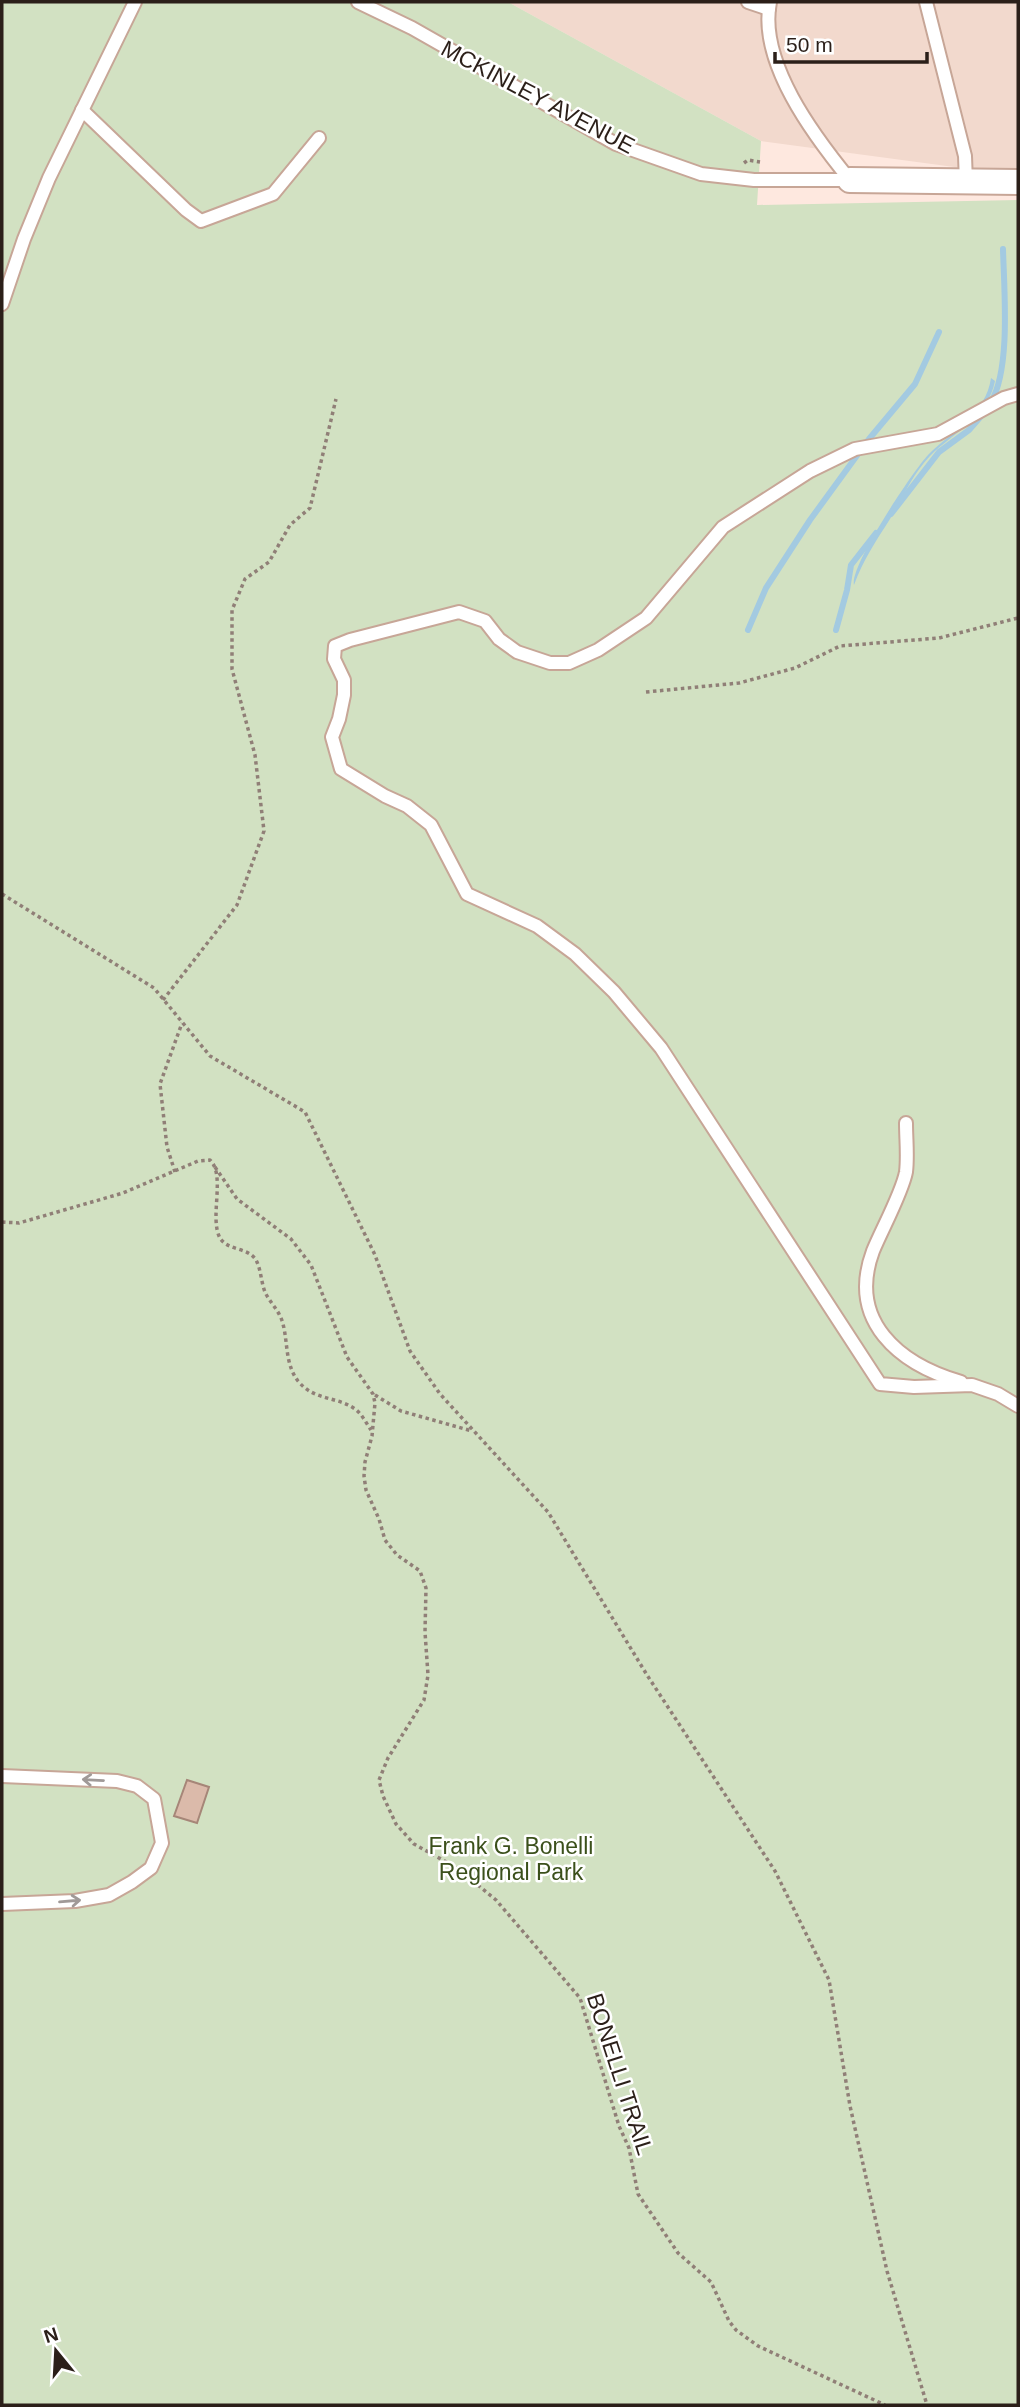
<svg xmlns="http://www.w3.org/2000/svg" width="1020" height="2407" viewBox="0 0 1020 2407" font-family="Arial,sans-serif">
  <rect width="100%" height="100%" fill="#fee8df"/>
  <path fill="#f2d9cd" d="M508,2H1018V173H999L761,141Z"/>
  <path fill="#d2e1c2" d="M2,2H508L761,141L757,205L1018,200V2405H2Z"/>
  <path fill="#a3cae1" d="M991,378L995,381C988,417 954,432 930,456C912,475 903,497 890,519C876,541 863,560 854,585C849,567 913,471 928,455C952,431 986,414 991,378Z"/>
  <g fill="none" stroke-linecap="round" stroke-linejoin="round">
    <g stroke="#a3cae1" stroke-width="6">
      <path d="M991,402C1011,369 1004,289 1003,249"/>
      <path d="M891,514L939,452L969,430L983,414"/>
      <path d="M748,630L766,588L810,520L869,439L915,384L939,332"/>
      <path d="M836,630L847,590L851,565L876,533"/>
    </g>
  </g>
  <path fill="#dbbaaa" stroke="#a68678" stroke-width="2" d="M187,1780L209,1787L197,1823L174,1816Z"/>
  <g fill="none" stroke-linecap="round" stroke-linejoin="round">
    <g stroke="#c7a697" stroke-width="16">
      <g id="lane">
        <path d="M358,2L412,28L616,144L701,174L754,180H850"/>
        <path d="M748,2L769,9"/>
        <path d="M770,2C758,62 814,136 850,180"/>
        <path d="M926,2L965,156L966,182"/>
        <path d="M82,110L186,210L201,221L273,194L319,138"/>
        <path d="M2,304L24,239L49,178L135,2"/>
        <path d="M1018,394L1004,398L938,434L855,449L810,471L723,527L646,618L598,650L569,663H550L517,652L499,639L485,621L459,612L350,640L335,646L334,659L344,680V695L339,719L332,737L341,769L385,796L407,806L431,825L467,894L537,926L575,954L614,992L661,1048L880,1384L914,1387L972,1385L998,1394L1018,1406"/>
        <path d="M906,1123C906,1139 908,1156 906,1172C902,1193 882,1229 873,1251C847,1321 899,1364 961,1382"/>
        <path d="M2,1776L117,1781L137,1786L154,1799L162,1843L151,1868L132,1882L109,1895L75,1901L2,1904"/>
      </g>
    </g>
    <g stroke="#c7a697" stroke-width="28">
      <path id="street" d="M850,180L1018,182"/>
    </g>
    <g stroke="#907f77" stroke-width="3.5" stroke-dasharray="3.5 3.5" stroke-linecap="butt">
      <path d="M744,163L748,160L760,162"/>
      <path d="M646,692L739,683L795,668L840,646L939,638L1018,618"/>
      <path d="M2,894L154,988L210,1056L305,1112L375,1255L410,1351L440,1394L548,1512L647,1675L775,1871L829,1980L850,2106L887,2271L927,2405"/>
      <path d="M163,1000L237,905L264,831L255,755L232,669V610L245,579L269,562L290,525L310,508L336,399"/>
      <path d="M215,1167L237,1199L291,1239L311,1265L347,1357L373,1394L375,1403L372,1436L365,1462L364,1476L366,1490L379,1519L385,1540L397,1555L420,1571L426,1588L425,1632L428,1675L424,1700L388,1758L379,1780L383,1796L396,1824L414,1844L457,1868L496,1900L580,1998L619,2126L629,2148L638,2194L678,2253L711,2282L729,2321L736,2330L758,2346L885,2405"/>
      <path d="M175,1172L167,1147L160,1084L182,1023"/>
      <path d="M2,1222L19,1223L123,1193L198,1161L210,1160C226,1175 209,1218 220,1238C228,1251 248,1247 256,1260C261,1269 261,1282 265,1292C270,1303 280,1311 283,1324C288,1343 285,1364 298,1381C314,1401 337,1396 355,1409C362,1414 366,1423 371,1430"/>
      <path d="M375,1395L401,1411L472,1431"/>
    </g>
    <use href="#lane" stroke="#fff" stroke-width="12"/>
    <use href="#street" stroke="#fff" stroke-width="24"/>
  </g>
  <defs><path id="oneway-shaft" d="M-6 0H5M1.5-3L5.5 0L1.5 3" fill="none" stroke-width="1.6" stroke-linecap="round" stroke-linejoin="round" transform="scale(1.75)"/></defs>
  <g stroke="#a09a98">
    <use href="#oneway-shaft" transform="translate(93 1780) rotate(-177)"/>
    <use href="#oneway-shaft" transform="translate(70 1901) rotate(-5)"/>
  </g>
  <g text-anchor="middle" dominant-baseline="central" stroke-width="5" stroke-linejoin="round" paint-order="stroke">
    <g font-size="23" fill="#2b1f19" stroke="#fff">
      <text transform="translate(538 97) rotate(28)">MCKINLEY AVENUE</text>
      <text transform="translate(620 2074) rotate(72)">BONELLI TRAIL</text>
    </g>
    <g font-size="23" fill="#3b501b" stroke="#fff">
      <text x="511" y="1846">Frank G. Bonelli<tspan x="511" dy="26">Regional Park</tspan></text>
    </g>
  </g>
  <rect width="1020" height="2407" fill="none" stroke="#2b1f19" stroke-width="7"/>
  <g transform="translate(56 2351) rotate(342)" stroke="#ffffff" stroke-width="5" paint-order="stroke">
  <path d="M0-5L12 26L0 18L-12 26Z" fill="#2b1f19"/>
  <text y="-10" font-size="19" font-weight="bold" text-anchor="middle" fill="#2b1f19">N</text>
  </g>
  <path d="M775 52v10h152v-10" fill="none" stroke="#2b1f19" stroke-width="3.5"/>
  <text x="786" y="52" font-size="21" fill="#2b1f19" stroke="#ffffff" stroke-width="5" paint-order="stroke">50 m</text>
</svg>
